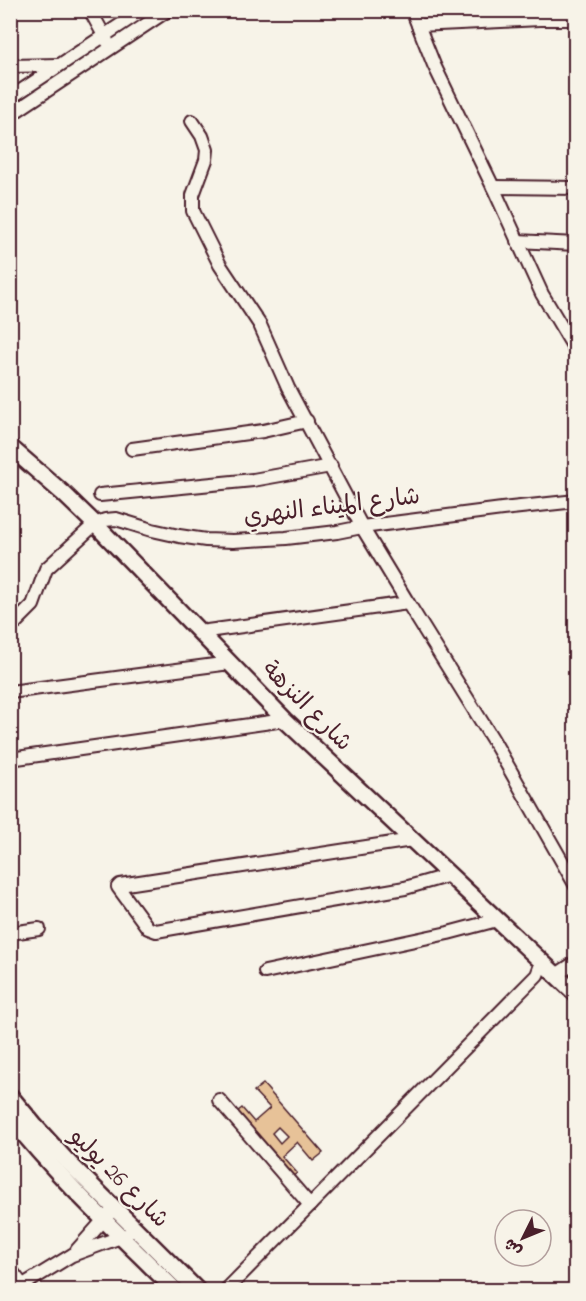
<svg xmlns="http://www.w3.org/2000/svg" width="586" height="1301" viewBox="0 0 586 1301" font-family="'Indie Flower','Playpen Sans Arabic',sans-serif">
  <rect width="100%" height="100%" fill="#f7f3e8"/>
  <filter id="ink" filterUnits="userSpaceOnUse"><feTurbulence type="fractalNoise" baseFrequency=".0167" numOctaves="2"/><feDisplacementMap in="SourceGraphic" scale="12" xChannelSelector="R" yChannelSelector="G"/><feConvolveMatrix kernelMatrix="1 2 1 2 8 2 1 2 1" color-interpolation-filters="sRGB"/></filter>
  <g filter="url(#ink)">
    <path fill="#e7c298" stroke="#4a1f2b" stroke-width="1.5" fill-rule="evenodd" d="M263,1084L323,1153L313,1161L297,1142L282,1156L297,1173L288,1180L233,1115L242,1108L254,1122L270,1108L254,1091ZM278,1127L287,1136L280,1143L272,1133Z"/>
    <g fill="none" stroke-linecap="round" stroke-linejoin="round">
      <g stroke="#4a1f2b" stroke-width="16">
        <g id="minor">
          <path d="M90,10L107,41"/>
          <path d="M412,10L434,65L493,187L542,294L576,351"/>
          <path d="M418,25L540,19H576"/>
          <path d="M10,66L59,65"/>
          <path d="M10,98L143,10"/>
          <path d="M10,115L168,10"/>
          <path d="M192,121L202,136L207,150L206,160L193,195V211L220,265L260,325L288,388L362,527L408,603L200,632"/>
          <path d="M493,187L576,188"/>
          <path d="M517,241L576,244"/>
          <path d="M132,449L263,431L307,421"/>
          <path d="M100,495L253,480L331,466"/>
          <path d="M408,603L493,740L576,886"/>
          <path d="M10,628L33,605L46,569L95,524L105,520L116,519L152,530L179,536L206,540L233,541L286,538L337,532L362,527L502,509L576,501"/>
          <path d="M10,692L230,663"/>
          <path d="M10,759L285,720"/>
          <path d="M412,840L120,885L118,887L148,928L156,931L405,888L450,875"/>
          <path d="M10,933L39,929"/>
          <path d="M265,972L448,933L497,920"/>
          <path d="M556,975L576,962"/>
          <path d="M219,1100L310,1205"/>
          <path d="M77,1250L109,1214"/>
          <path d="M10,1269L23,1286"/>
          <path d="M15,1290L72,1255L126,1235"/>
          <path d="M226,1290L537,975L542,962"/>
        </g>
      </g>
      <g stroke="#4a1f2b" stroke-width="20">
        <g id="major">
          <path d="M10,447L64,494L95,524L285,720L576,994"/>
          <path d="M10,1096L34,1125L66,1160L197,1290"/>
          <path d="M10,1117C60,1180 119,1234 175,1290"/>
        </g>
      </g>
      <use href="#minor" stroke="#f7f3e8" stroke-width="12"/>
      <use href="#major" stroke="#f7f3e8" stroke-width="15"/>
    </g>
  </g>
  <g text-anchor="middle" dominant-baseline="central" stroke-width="4.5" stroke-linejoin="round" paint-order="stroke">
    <g font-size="24" fill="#4a1f2b" stroke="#f7f3e8">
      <text transform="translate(332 508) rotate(-7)">شارع الميناء النهري</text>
      <text transform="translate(306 707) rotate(45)">شارع النزهة</text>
      <text transform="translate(118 1179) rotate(45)">شارع 26 يوليو</text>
    </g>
  </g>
  <rect width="586" height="1301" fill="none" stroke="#f7f3e8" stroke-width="36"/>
  <rect x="18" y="18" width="550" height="1265" fill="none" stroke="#4a1f2b" stroke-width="2" filter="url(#ink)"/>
  <g transform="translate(523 1238) rotate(227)"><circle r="28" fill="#f7f3e8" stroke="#b29e9c" stroke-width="1.5"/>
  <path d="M0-4.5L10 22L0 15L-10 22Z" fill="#4a1f2b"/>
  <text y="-9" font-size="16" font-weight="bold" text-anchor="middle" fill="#4a1f2b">ش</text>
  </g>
</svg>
